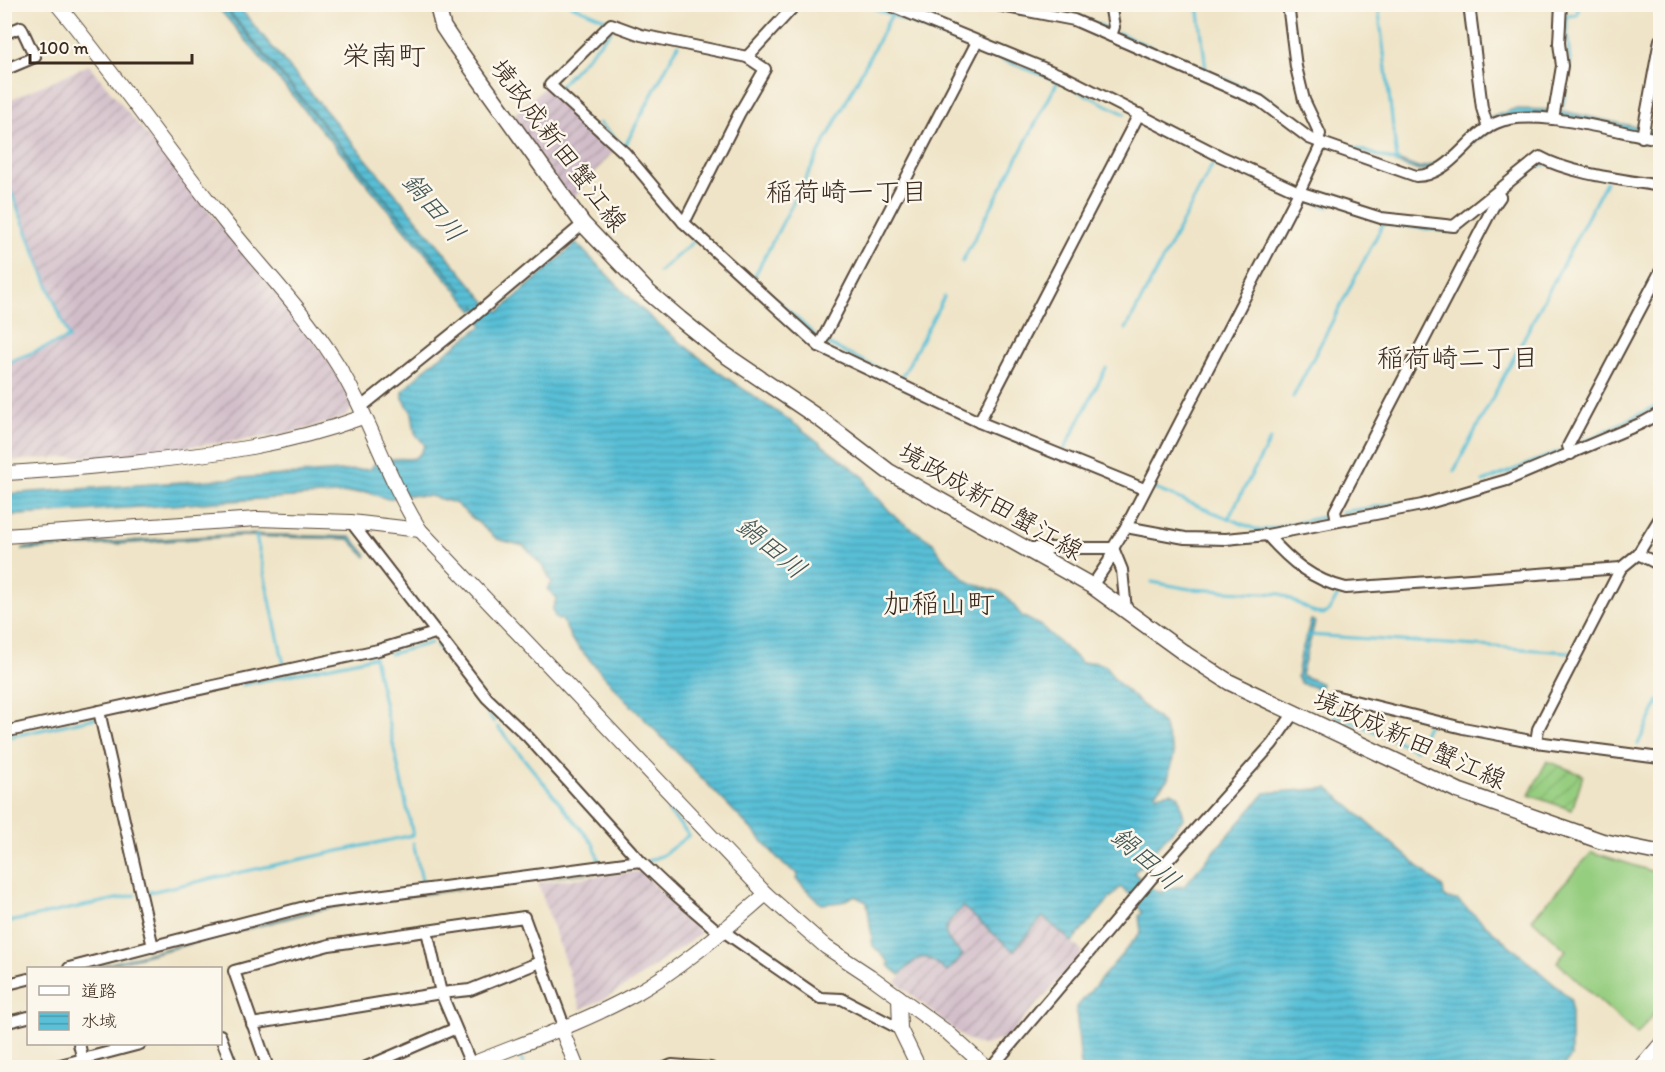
<svg xmlns="http://www.w3.org/2000/svg" width="1665" height="1072" viewBox="0 0 1665 1072" font-family="Itim,'Klee One',sans-serif">
  <defs>
    <pattern id="industrial-furrows" width="10" height="10" patternUnits="userSpaceOnUse" patternTransform="scale(1.5)"><rect width="10" height="10" fill="#d1bdc9"/><path d="M-1 1l2-2M0 10L10 0M9 11l2-2" fill="none" stroke="#ab9aa3"/></pattern>
    <pattern id="garden-furrows" width="10" height="10" patternUnits="userSpaceOnUse" patternTransform="scale(1.5)"><rect width="10" height="10" fill="#96ce80"/><path d="M-1 1l2-2M0 10L10 0M9 11l2-2" fill="none" stroke="#82b16e"/></pattern>
    <pattern id="water-rules" width="6" height="5" patternUnits="userSpaceOnUse" patternTransform="scale(1.5)"><rect width="6" height="5" fill="#59c0d7"/><path d="M0 2.5h6" fill="none" stroke="#4b9cae"/></pattern>
  </defs>
  <rect width="100%" height="100%" fill="#fbf7ec"/>
  <filter id="ink" filterUnits="userSpaceOnUse"><feTurbulence type="fractalNoise" baseFrequency=".0167" numOctaves="2"/><feDisplacementMap in="SourceGraphic" scale="12" xChannelSelector="R" yChannelSelector="G"/><feConvolveMatrix kernelMatrix="1 2 1 2 8 2 1 2 1" color-interpolation-filters="sRGB"/></filter>
  <filter id="wash" filterUnits="userSpaceOnUse"><feTurbulence type="fractalNoise" baseFrequency=".008" numOctaves="4" result="noise"/><feDisplacementMap in="SourceGraphic" scale="24" xChannelSelector="R" yChannelSelector="G"/><feGaussianBlur stdDeviation="1.35" result="paint"/><feColorMatrix in="noise" values="0 0 0 0 0 0 0 0 0 0 0 0 0 0 0 0 0 1.4 0 .05"/><feComposite in="paint" operator="in"/></filter>
  <g filter="url(#wash)">
    <rect width="100%" height="100%" fill="#efe4c7"/>
    <g fill="url(#industrial-furrows)">
      <path d="M89,65L207,208L330,361L351,404V410L346,416L330,422L282,435L129,454L5,461V364L69,338L5,175V102Z"/>
      <path d="M545,87L615,149L571,202L511,118Z"/>
      <path d="M641,871L701,933L632,982L604,999L581,1009L538,883Z"/>
      <path d="M963,907L1013,950L1043,917L1083,952L1007,1038L984,1045L976,1044L964,1038L896,982L916,959L926,957L932,958L947,972L962,955L948,942L946,927L948,922Z"/>
    </g>
    <path fill="url(#garden-furrows)" stroke="#687c4f" stroke-width="1.5" d="M1547,761L1583,775L1572,810L1529,795Z"/>
    <path fill="#96ce80" stroke="#687c4f" stroke-width="1.5" d="M1592,852L1651,871L1660,879V1005L1637,1035L1557,962L1566,950L1532,919Z"/>
    <g fill="url(#water-rules)" stroke="#4a757a" stroke-width="1.5">
      <path d="M216,5H222L463,292L224,5H237L492,309L495,307L499,312L576,243L638,306L666,331L717,371L799,427L865,478L867,486L896,518L933,543L942,557L964,578L971,583L1000,592L1006,596L1022,616L1041,626L1082,663L1095,662L1106,666L1115,680L1163,724L1174,754L1168,779L1155,793L1156,795L1171,792L1179,796L1184,818L1134,873L1154,890L1162,893L1167,888L1184,886L1265,793L1328,788L1443,888L1444,896L1447,899L1457,900L1571,999V1057L1562,1068L1081,1067L1076,1008L1141,932L1139,916L1142,913L1133,897L1120,887L1072,942L1043,917L1013,951L963,907C941,929 939,933 963,955L947,972C923,951 921,954 900,975L888,965L889,962L873,946L867,902L854,896L841,902L821,904L796,879L798,874L784,865L757,835L623,697L572,640L562,619L558,620C551,612 552,607 557,598L547,589L552,583L545,569L524,546L497,539L455,503L430,496L406,495L388,499L367,492L5,516V494L371,469L373,465C379,463 385,460 392,459C410,456 415,466 425,445L415,433L412,413L403,398V391L428,366L483,325L480,321L484,316L475,305L477,309L474,311Z"/>
      <path d="M1514,109L1558,110L1660,132V136L1515,115L1436,167L1419,171L1396,163L1397,160L1418,168L1435,164L1484,120Z"/>
      <path d="M241,534L351,537L367,555L366,557L349,539L242,536L23,550V548Z"/>
      <path d="M1311,620L1315,622L1301,675L1322,684L1320,689L1301,683L1297,677L1301,654Z"/>
      <path d="M603,871L355,903L316,911L98,968H91L316,909L355,902Z"/>
    </g>
    <g fill="none" stroke-linecap="round" stroke-linejoin="round">
      <g stroke="#59c0d7" stroke-width="3">
        <path d="M569,4L605,19"/>
        <path d="M865,4L969,47"/>
        <path d="M1198,4L1206,70"/>
        <path d="M1378,4L1397,160L1399,162"/>
        <path d="M1077,16L1108,29"/>
        <path d="M636,28L653,32"/>
        <path d="M1118,33L1263,95L1316,134"/>
        <path d="M978,50L1058,81L1125,114"/>
        <path d="M560,89L558,88L611,31"/>
        <path d="M1563,106L1570,62L1566,16L1577,15L1579,4"/>
        <path d="M599,123L629,151"/>
        <path d="M1161,132L1256,178"/>
        <path d="M1330,140L1398,162"/>
        <path d="M625,146L678,45"/>
        <path d="M4,174L69,338L4,364"/>
        <path d="M1267,184L1287,192"/>
        <path d="M1506,192L1538,165H1545"/>
        <path d="M1307,200L1329,207"/>
        <path d="M1384,224L1456,232L1486,207"/>
        <path d="M962,262L1058,81"/>
        <path d="M659,272L695,240"/>
        <path d="M753,279L891,16"/>
        <path d="M776,299L819,339"/>
        <path d="M1126,329L1215,160"/>
        <path d="M828,344L904,381"/>
        <path d="M901,379L944,297"/>
        <path d="M1293,397L1383,224"/>
        <path d="M4,414V417"/>
        <path d="M1579,444L1660,404"/>
        <path d="M1063,452L1106,368"/>
        <path d="M1454,471L1606,182"/>
        <path d="M1483,482L1561,451"/>
        <path d="M1150,487L1260,531L1327,516"/>
        <path d="M1342,512L1408,502"/>
        <path d="M1228,519L1270,440"/>
        <path d="M256,536L284,665"/>
        <path d="M1152,582L1190,589L1281,594L1315,613L1323,614L1329,611L1339,593"/>
        <path d="M1309,635L1570,652"/>
        <path d="M437,646L459,674"/>
        <path d="M390,654L431,643"/>
        <path d="M467,684L482,705"/>
        <path d="M1332,713L1416,749L1428,723"/>
        <path d="M488,714L494,722"/>
        <path d="M498,727L594,845L599,861"/>
        <path d="M4,738L96,718"/>
        <path d="M1638,744L1660,699"/>
        <path d="M413,843L423,884"/>
        <path d="M648,861L663,855L689,835L668,811"/>
        <path d="M145,893L413,835L374,657L242,685"/>
        <path d="M4,923L135,895"/>
        <path d="M519,1053L525,1068"/>
      </g>
    </g>
  </g>
  <g filter="url(#ink)">
    <g fill="none" stroke-linecap="round" stroke-linejoin="round">
      <g stroke="#564637" stroke-width="14">
        <g id="minor">
          <path d="M887,4L1065,77L1220,156L1299,192L1381,218L1454,226L1540,157C1570,174 1626,180 1660,186"/>
          <path d="M991,4L1074,20L1260,101L1309,138L1322,143L1416,176C1450,176 1467,136 1496,123C1534,106 1618,133 1660,139"/>
          <path d="M1110,4L1114,27L1111,36"/>
          <path d="M1288,4L1296,67L1304,100L1320,134L1317,141"/>
          <path d="M1469,4L1482,108L1488,128"/>
          <path d="M4,34L21,27L35,57L4,70"/>
          <path d="M747,57L641,35L611,24L550,85L625,153L683,222L819,346L979,422L1144,489"/>
          <path d="M1553,119L1562,66L1559,43L1561,4"/>
          <path d="M1642,137L1660,40"/>
          <path d="M683,222L687,217L739,114L765,69L747,57L796,4"/>
          <path d="M819,346L977,42"/>
          <path d="M360,408L473,317L583,224"/>
          <path d="M979,422L1139,114"/>
          <path d="M1571,454L1568,446L1660,272"/>
          <path d="M1337,521L1335,511L1493,207L1500,197L1497,193"/>
          <path d="M351,522L487,698L528,737L640,861L677,896L720,933"/>
          <path d="M1126,527L1185,538L1226,539L1267,535L1422,505L1507,480L1642,423L1660,413"/>
          <path d="M1267,535C1290,561 1312,580 1346,588L1621,568L1638,554L1660,518"/>
          <path d="M1025,548H1113L1122,570L1126,610"/>
          <path d="M1638,554L1660,565"/>
          <path d="M1092,586L1109,561L1113,548L1126,527L1299,192L1322,143"/>
          <path d="M1334,696L1463,728L1536,742L1660,758"/>
          <path d="M99,711L153,947"/>
          <path d="M4,732L378,650L435,633"/>
          <path d="M1536,742L1538,729L1621,568"/>
          <path d="M427,931L441,993L471,1064"/>
          <path d="M723,931L820,998L842,999L900,1029"/>
          <path d="M69,968L316,904L640,861"/>
          <path d="M4,985L28,979"/>
          <path d="M4,1023L28,1017"/>
          <path d="M252,1024L441,993L470,990L540,962"/>
          <path d="M220,1035L233,1068"/>
          <path d="M79,1044L85,1068"/>
          <path d="M49,1068L140,1044"/>
          <path d="M268,1068L234,971L329,945L524,917L564,1026"/>
          <path d="M364,1068L454,1029"/>
          <path d="M665,1068L672,1065L711,1068"/>
          <path d="M991,1068L1151,879L1272,744L1293,714"/>
        </g>
      </g>
      <g stroke="#564637" stroke-width="16">
        <g id="tertiary">
          <path d="M57,4C114,73 165,147 221,217C257,263 300,306 332,356C368,410 385,475 420,530L766,894L826,947L870,976L948,1033L987,1068"/>
          <path d="M4,473C47,471 89,467 132,463C215,454 284,446 363,417"/>
          <path d="M4,536L257,519L351,522L420,530"/>
          <path d="M899,997L900,1029L919,1068"/>
          <path d="M561,1028L577,1068"/>
          <path d="M462,1068C520,1044 581,1024 635,994C683,967 725,929 766,894"/>
          <path d="M1640,1068L1660,1045"/>
        </g>
      </g>
      <g stroke="#564637" stroke-width="18">
        <path id="secondary" d="M437,4L443,27L453,42L583,224L647,291L680,319L721,352L820,419L888,471L1092,586L1187,655L1229,682L1459,791L1601,841L1660,853"/>
      </g>
      <use href="#minor" stroke="#fff" stroke-width="10"/>
      <use href="#tertiary" stroke="#fff" stroke-width="14"/>
      <use href="#secondary" stroke="#fff" stroke-width="15"/>
    </g>
  </g>
  <g text-anchor="middle" dominant-baseline="central" stroke-width="5" stroke-linejoin="round" paint-order="stroke">
    <g font-size="26" fill="#3b2a1e" stroke="#fbf7ec">
      <text transform="translate(559 145) rotate(53)">境政成新田蟹江線</text>
      <text transform="translate(991 501) rotate(30)">境政成新田蟹江線</text>
      <text transform="translate(1410 739) rotate(24)">境政成新田蟹江線</text>
    </g>
    <g font-size="27" fill="#3b2a1e" stroke="#fbf7ec">
      <text x="847" y="191">稲荷崎一丁目</text>
      <text x="1458" y="357">稲荷崎二丁目</text>
    </g>
    <g font-size="27" font-style="italic" fill="#445756" stroke="#fbf7ec">
      <text transform="translate(434 207) rotate(50)">鍋田川</text>
      <text transform="translate(772 547) rotate(40)">鍋田川</text>
      <text transform="translate(1146 858) rotate(41)">鍋田川</text>
    </g>
    <g font-size="28" fill="#3b2a1e" stroke="#fbf7ec">
      <text x="384" y="55">栄南町</text>
      <text x="939" y="603">加稲山町</text>
    </g>
  </g>
  <rect width="1665" height="1072" fill="none" stroke="#fbf7ec" stroke-width="24"/>
  <rect x="27" y="967" width="195" height="78" fill="#fbf7ec" stroke="#aea59a" stroke-width="1.5"/>
  <rect x="39" y="986" width="30" height="9" fill="#ffffff" stroke="#aea59a" stroke-width="1.5"/>
  <text x="81" y="997" font-size="18" fill="#3b2a1e">道路</text>
  <rect x="39" y="1012" width="30" height="18" fill="url(#water-rules)" stroke="#aea59a" stroke-width="1.5"/>
  <text x="81" y="1027" font-size="18" fill="#3b2a1e">水域</text>
  <path d="M30 54v9h162v-9" fill="none" stroke="#3b2a1e" stroke-width="3"/>
  <text x="39" y="54" font-size="18" fill="#3b2a1e" stroke="#fbf7ec" stroke-width="4.5" paint-order="stroke">100 m</text>
</svg>
